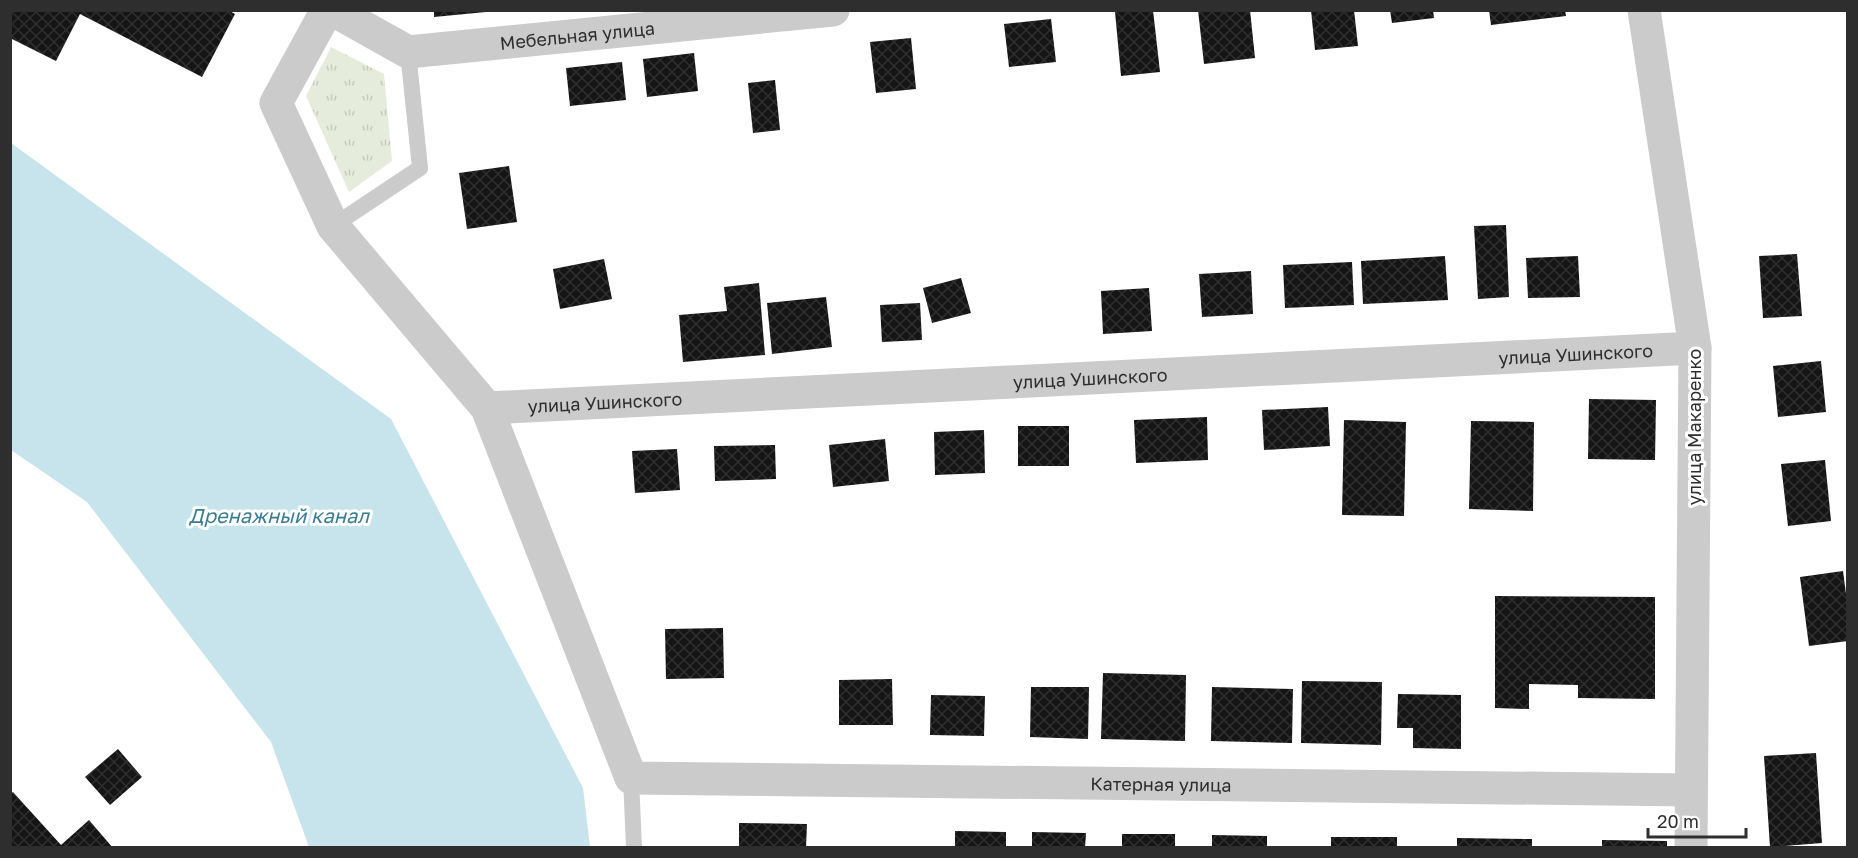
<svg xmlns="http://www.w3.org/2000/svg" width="1858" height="858" viewBox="0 0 1858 858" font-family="'Golos Text',sans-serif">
  <defs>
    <pattern id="grass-tufts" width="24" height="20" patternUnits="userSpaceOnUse" patternTransform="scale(1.5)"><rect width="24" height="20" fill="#e6ecdb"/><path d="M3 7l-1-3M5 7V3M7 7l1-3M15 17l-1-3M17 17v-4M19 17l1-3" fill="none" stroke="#c6cbbc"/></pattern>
    <pattern id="building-cross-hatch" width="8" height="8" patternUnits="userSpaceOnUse" patternTransform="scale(1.5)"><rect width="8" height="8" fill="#151515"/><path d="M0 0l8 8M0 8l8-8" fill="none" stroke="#2f2f2f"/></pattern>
  </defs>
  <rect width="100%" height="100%" fill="#fff"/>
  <path fill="url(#grass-tufts)" d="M331,47L384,74L392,161L349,192L306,96Z"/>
  <path fill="#c7e3ec" d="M11,143L391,419L583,788L590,847H309L271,742L87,502L11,450Z"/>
  <g fill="url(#building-cross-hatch)">
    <path d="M10,10H228L235,14L202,77L80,14L56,61L10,38Z"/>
    <path d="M434,10H486V12L434,17Z"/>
    <path d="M1128,10H1153L1160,72L1121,76L1115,12Z"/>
    <path d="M1198,10H1250L1255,58L1204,64Z"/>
    <path d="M1311,10H1354L1358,46L1315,50Z"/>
    <path d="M1390,10H1433L1434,18L1392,23Z"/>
    <path d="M1489,10H1565L1566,16L1491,25Z"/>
    <path d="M1051,19L1056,62L1009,67L1004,24Z"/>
    <path d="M911,38L916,89L876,93L870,42Z"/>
    <path d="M694,53L698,91L647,97L643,59Z"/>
    <path d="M622,62L626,100L570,106L566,68Z"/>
    <path d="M775,80L780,130L753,133L748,83Z"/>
    <path d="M509,166L517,222L467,229L459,173Z"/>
    <path d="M1506,225L1509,297L1478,299L1474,226Z"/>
    <path d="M1797,254L1802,316L1763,318L1759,256Z"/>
    <path d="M1445,256L1448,300L1363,304L1361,261Z"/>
    <path d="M1578,256L1580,297L1528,298L1526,258Z"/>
    <path d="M604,259L612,299L560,309L553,269Z"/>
    <path d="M1352,262L1354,305L1285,308L1283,265Z"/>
    <path d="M1251,271L1253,314L1202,317L1199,274Z"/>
    <path d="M961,278L971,313L932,323L923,288Z"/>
    <path d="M759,283L765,355L683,362L679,315L727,311L724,287Z"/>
    <path d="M1149,288L1152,331L1103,334L1101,291Z"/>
    <path d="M826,297L832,347L772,354L767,303Z"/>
    <path d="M920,303L922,340L882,342L880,305Z"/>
    <path d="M1821,361L1826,412L1778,417L1773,366Z"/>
    <path d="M1589,399L1656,400L1655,460L1588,459Z"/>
    <path d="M1328,407L1330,446L1264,450L1262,410Z"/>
    <path d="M1207,417L1208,460L1136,463L1134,420Z"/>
    <path d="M1344,420L1406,422L1404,516L1342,515Z"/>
    <path d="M1471,421L1534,422L1533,511L1469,509Z"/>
    <rect x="1018" y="426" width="51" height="40"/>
    <path d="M984,430L985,473L935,475L934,432Z"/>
    <path d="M885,439L889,481L833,487L829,445Z"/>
    <path d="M775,445L776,479L715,481L714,446Z"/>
    <path d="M677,449L680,490L635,493L632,451Z"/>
    <path d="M1825,460L1831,521L1788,526L1781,464Z"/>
    <path d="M1843,571L1848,609V641L1809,646L1800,577Z"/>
    <path d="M1495,596L1655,597V699L1578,698V685L1529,684V709L1495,708Z"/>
    <path d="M723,628L724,678L666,679L665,629Z"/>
    <path d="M1103,673L1186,675L1185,741L1101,739Z"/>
    <path d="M892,679L893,725H839V680Z"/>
    <path d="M1302,681L1382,682L1381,745L1301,743Z"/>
    <path d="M1031,687H1089L1088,739L1030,737Z"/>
    <path d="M1212,687L1293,689L1292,743L1211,741Z"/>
    <path d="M1398,694L1461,695V749L1413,748V728H1397Z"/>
    <path d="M931,695L985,696L984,736L930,735Z"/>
    <path d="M118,749L142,777L110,805L85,777Z"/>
    <path d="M1816,753L1822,843L1770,847L1764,756Z"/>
    <path d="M13,792L61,845L89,820L113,848H10V794Z"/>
    <path d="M739,823L807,824L806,848H739Z"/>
    <path d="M955,831L1006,832V848H955Z"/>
    <path d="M1032,832L1086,833L1085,848H1032Z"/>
    <rect x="1122" y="834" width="53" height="14"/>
    <path d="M1212,835L1267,836V848H1212Z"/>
    <rect x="1331" y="837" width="66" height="11"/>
    <path d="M1457,838L1532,839V848H1457Z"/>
    <path d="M1602,840L1667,841V848H1602Z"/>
  </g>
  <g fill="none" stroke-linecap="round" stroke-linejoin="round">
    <g stroke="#cbcbcb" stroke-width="16">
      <path d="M333,226L420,168L408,52"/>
      <path d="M631,778L634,848"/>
    </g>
    <g stroke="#cbcbcb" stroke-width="33">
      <path id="s1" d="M327,10L276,103L333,226L487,408L631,778L1691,790"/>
      <path id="s2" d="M333,10L408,52L833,10"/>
      <path d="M1644,10L1695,348L1691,848"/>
      <path id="s3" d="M487,408L1695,348"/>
    </g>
  </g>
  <g text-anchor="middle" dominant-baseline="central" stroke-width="6" stroke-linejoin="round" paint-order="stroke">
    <g font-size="18" fill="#2e2e2e" stroke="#fff">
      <text stroke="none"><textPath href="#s2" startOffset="256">Мебельная улица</textPath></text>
      <text stroke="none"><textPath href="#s3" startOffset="1090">улица Ушинского</textPath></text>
      <text stroke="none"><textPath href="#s3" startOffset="604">улица Ушинского</textPath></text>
      <text stroke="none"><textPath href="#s3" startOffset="118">улица Ушинского</textPath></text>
      <text transform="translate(1694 427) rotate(-90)">улица Макаренко</text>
      <text stroke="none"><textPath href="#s1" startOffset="1407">Катерная улица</textPath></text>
    </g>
    <g font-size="20" font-style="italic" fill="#3a7d91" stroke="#fff">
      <text x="279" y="515">Дренажный канал</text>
    </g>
  </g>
  <rect width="1858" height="858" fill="none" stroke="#2e2e2e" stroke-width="24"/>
  <path d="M1648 828v9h98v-9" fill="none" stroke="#2e2e2e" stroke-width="3"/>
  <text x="1657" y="828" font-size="18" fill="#2e2e2e" stroke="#ffffff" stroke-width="4.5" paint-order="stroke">20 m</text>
</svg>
